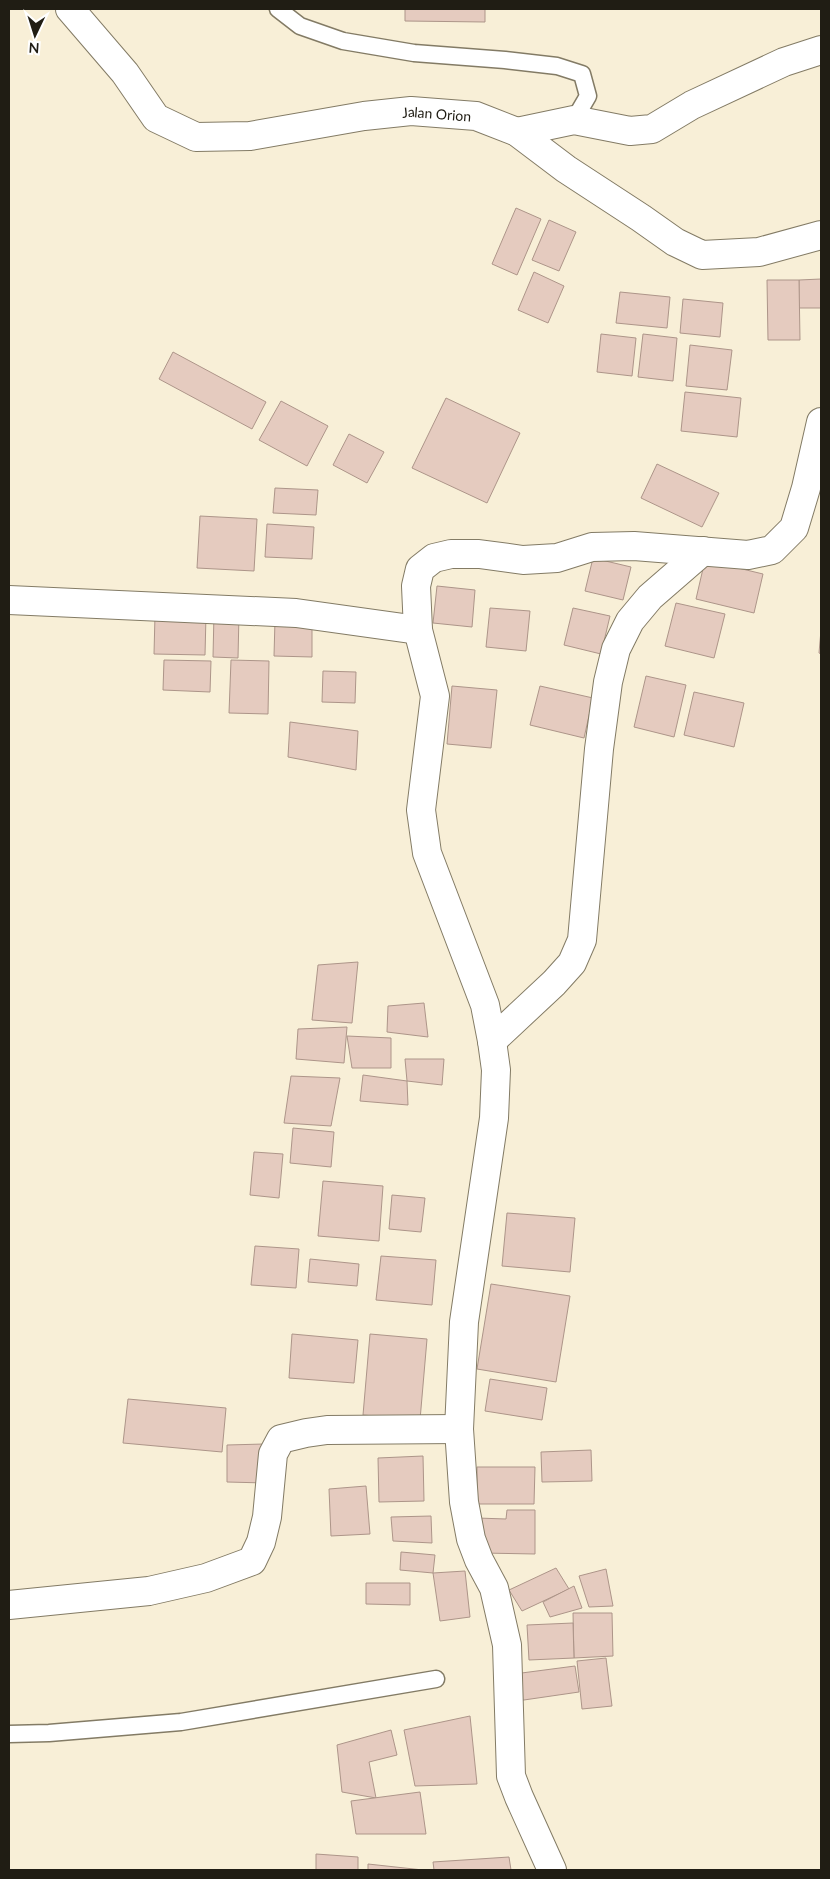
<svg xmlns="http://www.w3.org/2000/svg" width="830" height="1879" viewBox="0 0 830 1879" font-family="Lato,sans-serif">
  <rect width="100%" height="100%" fill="#f8efd7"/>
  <g fill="#e5cbbf" stroke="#ad9589">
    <path d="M405,9H485V22L405,21Z"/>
    <path d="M516,208L541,219L517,275L492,264Z"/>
    <path d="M549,220L576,232L559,271L532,260Z"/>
    <path d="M534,272L564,286L548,323L518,310Z"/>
    <path d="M821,279V308H799V280Z"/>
    <path d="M767,280H799L800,340H768Z"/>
    <path d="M620,292L670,297L667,328L616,323Z"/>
    <path d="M683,299L723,303L720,337L680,333Z"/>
    <path d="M601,334L636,338L632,376L597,372Z"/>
    <path d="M643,334L677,338L673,381L638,377Z"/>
    <path d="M690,345L732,350L727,390L686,386Z"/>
    <path d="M173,352L266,402L252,429L159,379Z"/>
    <path d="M685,392L741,398L737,437L681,431Z"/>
    <path d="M446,398L520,433L487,503L412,468Z"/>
    <path d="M281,401L328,426L307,466L259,440Z"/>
    <path d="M349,434L384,452L367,483L333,465Z"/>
    <path d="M657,464L719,493L702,527L641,498Z"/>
    <path d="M275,488L318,490L316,515L273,513Z"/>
    <path d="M200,516L257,519L254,571L197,568Z"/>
    <path d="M267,524L314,527L312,559L265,557Z"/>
    <path d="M593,558L631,567L623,600L585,591Z"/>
    <path d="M705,560L763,574L754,613L696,599Z"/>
    <path d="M437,586L475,590L472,627L433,623Z"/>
    <path d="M676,603L725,614L714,658L665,646Z"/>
    <path d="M490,608L530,611L526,651L486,647Z"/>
    <path d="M573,608L610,616L601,654L564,645Z"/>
    <path d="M214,613L239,614L238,658L213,657Z"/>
    <path d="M155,615H206L205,655L154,654Z"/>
    <path d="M275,620L312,621V657L274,656Z"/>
    <path d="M821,630V654L819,653Z"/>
    <path d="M164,660L211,661L210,692L163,690Z"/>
    <path d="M231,660L269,661L268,714L229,713Z"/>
    <path d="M323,671L356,672L355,703L322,702Z"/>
    <path d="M646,676L686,685L674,737L634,727Z"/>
    <path d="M452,686L497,690L491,748L447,744Z"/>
    <path d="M540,686L593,698L584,738L530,725Z"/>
    <path d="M694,692L744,703L734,747L684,735Z"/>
    <path d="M290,722L358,731L356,770L288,757Z"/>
    <path d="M358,962L352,1023L312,1020L318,965Z"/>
    <path d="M424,1003L428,1037L387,1032L388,1006Z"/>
    <path d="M347,1027L344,1063L296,1059L298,1029Z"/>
    <path d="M347,1036L391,1038V1068H352Z"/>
    <path d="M405,1059H444L442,1085L407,1081Z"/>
    <path d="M363,1075L407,1081L408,1105L360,1101Z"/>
    <path d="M291,1076L340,1078L331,1126L284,1123Z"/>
    <path d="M293,1128L334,1132L331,1167L290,1163Z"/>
    <path d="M254,1152L283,1154L279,1198L250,1195Z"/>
    <path d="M323,1181L383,1186L379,1241L318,1236Z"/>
    <path d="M392,1195L425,1198L421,1232L389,1229Z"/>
    <path d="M507,1213L575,1218L570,1272L502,1266Z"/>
    <path d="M255,1246L299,1249L296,1288L251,1285Z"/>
    <path d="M381,1256L436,1260L432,1305L376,1300Z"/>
    <path d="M310,1259L359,1264L357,1286L308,1282Z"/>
    <path d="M491,1284L570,1296L556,1382L477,1369Z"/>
    <path d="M292,1334L358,1340L354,1383L289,1378Z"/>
    <path d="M370,1334L427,1339L420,1420L363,1415Z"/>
    <path d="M490,1379L547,1388L542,1420L485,1411Z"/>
    <path d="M128,1399L226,1408L222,1452L123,1443Z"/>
    <path d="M264,1444L265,1483L227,1482V1445Z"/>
    <path d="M591,1450L592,1481L542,1482L541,1452Z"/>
    <path d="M423,1456L424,1501L379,1502L378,1458Z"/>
    <path d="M477,1467H535L534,1504H477Z"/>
    <path d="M366,1486L370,1534L331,1536L329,1489Z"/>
    <path d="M507,1510H535V1554L481,1553L477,1518L506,1519Z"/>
    <path d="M431,1516L432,1543L393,1541L391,1517Z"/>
    <path d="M401,1552L435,1555L433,1573L400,1570Z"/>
    <path d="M556,1568L569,1589L522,1611L509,1590Z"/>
    <path d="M606,1569L613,1606L589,1607L579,1576Z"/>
    <path d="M465,1571L470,1617L440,1621L433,1573Z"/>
    <path d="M366,1583H410V1605L366,1604Z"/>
    <path d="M574,1586L582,1608L550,1617L543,1602Z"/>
    <path d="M573,1613H612L613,1656L574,1658Z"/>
    <path d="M573,1623L574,1658L529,1660L527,1625Z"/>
    <path d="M606,1658L612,1706L582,1709L577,1661Z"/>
    <path d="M575,1666L579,1692L517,1701L514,1674Z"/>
    <path d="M470,1716L477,1784L415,1786L404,1730Z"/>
    <path d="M391,1730L397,1755L369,1762L376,1798L342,1792L337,1745Z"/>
    <path d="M420,1792L426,1834H356L351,1801Z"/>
    <path d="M316,1854L358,1857V1870H316Z"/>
    <path d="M509,1857L511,1870H434L433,1862Z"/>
    <path d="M368,1864L423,1870H368Z"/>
  </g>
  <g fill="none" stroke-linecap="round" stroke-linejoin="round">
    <g stroke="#837b65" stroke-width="19">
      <g id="service">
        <path d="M278,9L300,26L343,41L414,53L505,60L557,66L582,74L588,96L574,120"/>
        <path d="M9,1734L49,1733L181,1722L436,1679"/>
      </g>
    </g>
    <g stroke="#837b65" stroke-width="30">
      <g id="minor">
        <path d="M517,132L574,120L630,131L652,129L692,105L784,62L821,50"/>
        <path d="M9,600L296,613L418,630"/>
        <path d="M492,1041L554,983L572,963L582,940L599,749L608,682L616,649L630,621L650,597L703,551"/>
        <path d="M9,1605L149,1591L206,1578L252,1561L261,1542L267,1517L273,1454L281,1439L306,1433L327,1430L459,1429"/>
        <path d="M552,1870L519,1797L511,1776L507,1645L494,1588L479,1560L471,1539L464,1502L459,1429L464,1322L494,1118L496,1070L492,1041L485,1005L427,853L421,810L435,696L418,630L416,586L420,569L434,558L451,554H479L523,560L557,558L592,547L634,546L748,555L772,550L794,528L806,488L821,422"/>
      </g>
    </g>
    <g stroke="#837b65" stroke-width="30">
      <g id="trunk">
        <path id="s1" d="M70,9L125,73L156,118L196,137L250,136L364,116L411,111L476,116L517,132L566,169L641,218L675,242L702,255L759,252L821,235"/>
      </g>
    </g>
    <use href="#service" stroke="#fff" stroke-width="16"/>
    <use href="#minor" stroke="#fff" stroke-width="28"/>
    <use href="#trunk" stroke="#fff" stroke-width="28"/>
  </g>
  <g text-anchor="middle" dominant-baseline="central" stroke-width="4" stroke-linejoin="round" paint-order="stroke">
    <g font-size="14" fill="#201d14" stroke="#fff">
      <text stroke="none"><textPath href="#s1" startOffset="426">Jalan Orion</textPath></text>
    </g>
  </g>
  <rect width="830" height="1879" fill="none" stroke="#201d14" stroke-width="20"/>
  <g transform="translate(35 35) rotate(184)" stroke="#ffffff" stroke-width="4" paint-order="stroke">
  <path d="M0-4L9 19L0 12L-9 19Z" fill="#201d14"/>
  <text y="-8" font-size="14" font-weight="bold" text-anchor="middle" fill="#201d14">N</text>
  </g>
</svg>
